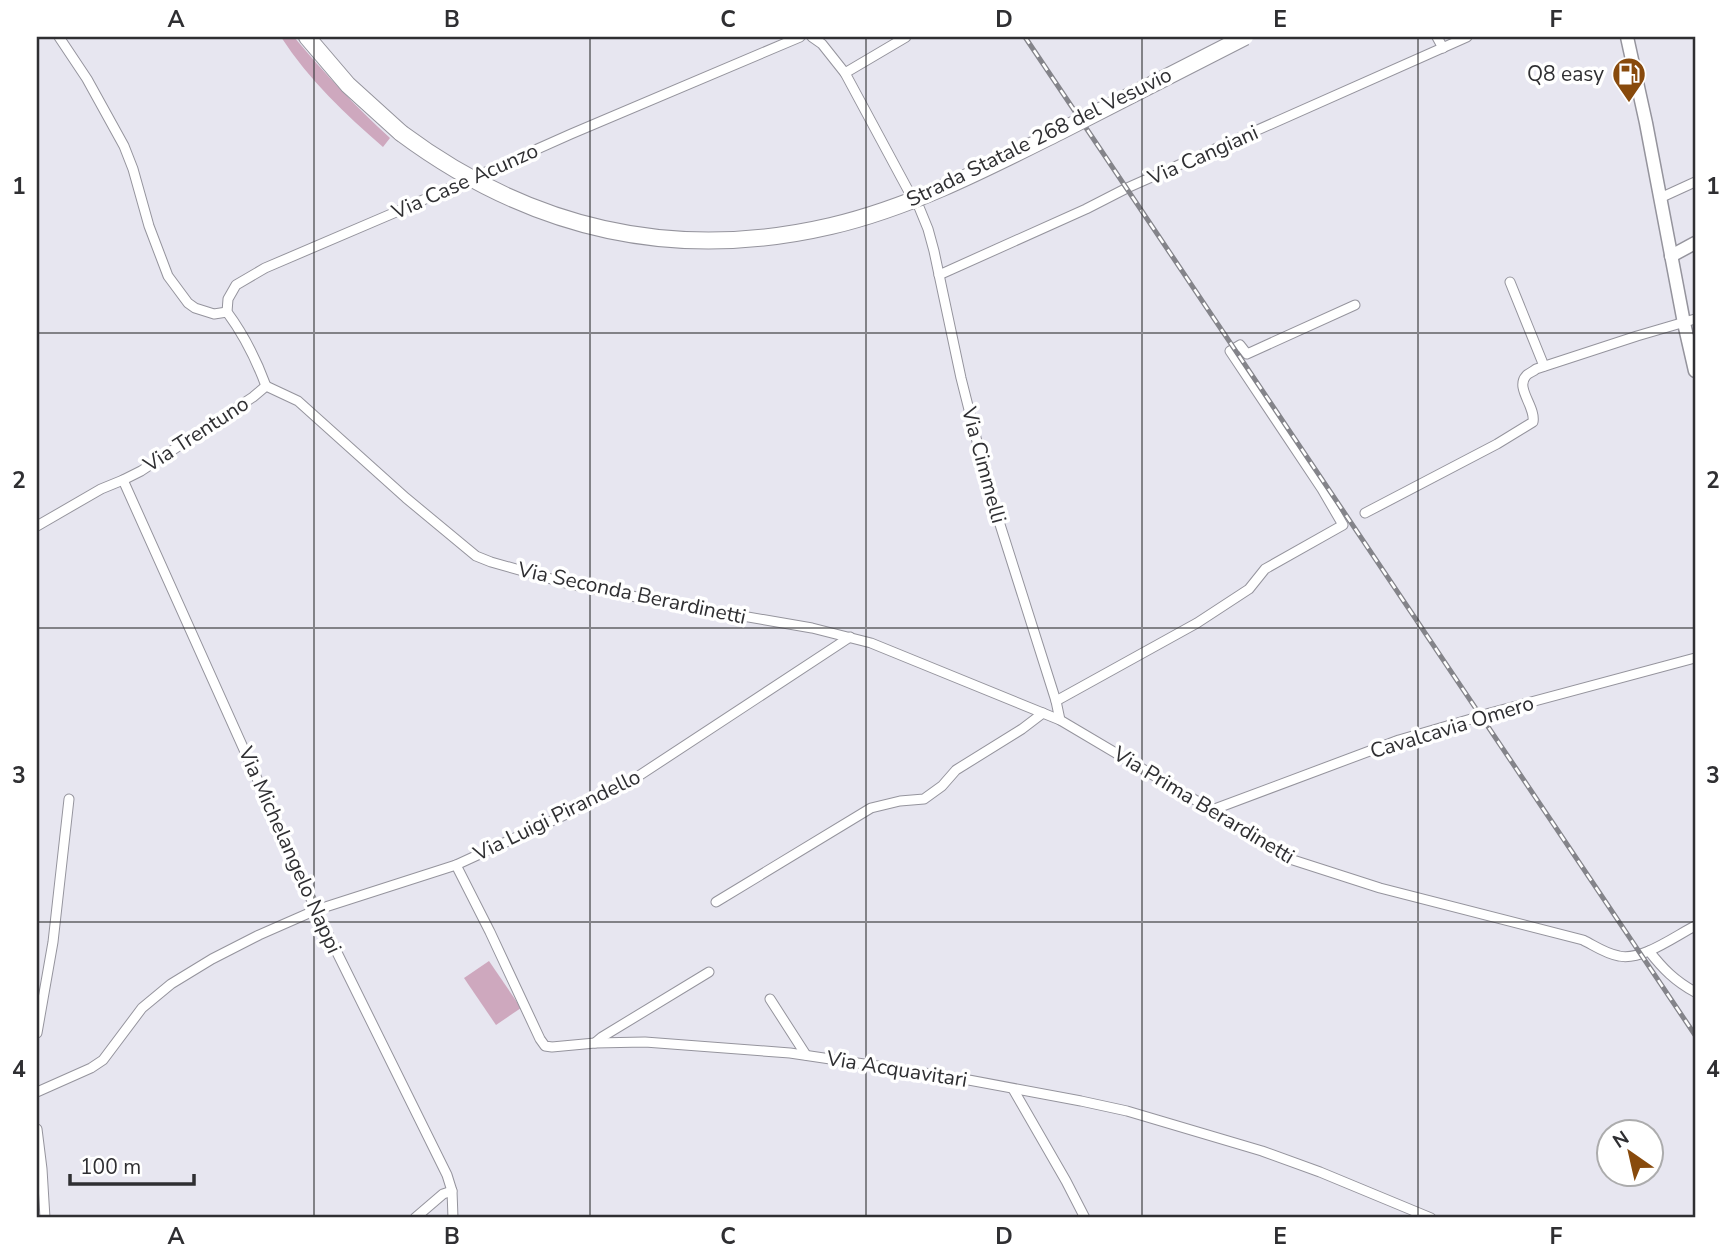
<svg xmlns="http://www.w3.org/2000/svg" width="1732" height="1255" viewBox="0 0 1732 1255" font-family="'Nunito Sans',sans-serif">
  <rect width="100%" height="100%" fill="#e7e6f0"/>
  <g fill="#cea8be">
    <path d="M281,37H294C324,73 355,106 390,138L383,147C345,114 309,80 281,37Z"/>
    <path d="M489,961L521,1008L496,1025L464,978Z"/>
  </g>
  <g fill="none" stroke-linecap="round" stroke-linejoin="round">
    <g stroke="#95949d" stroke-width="11">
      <g id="street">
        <path d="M59,37L87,79L124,146L133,169L149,226L168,276L188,303L195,308L214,314L227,312"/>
        <path d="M812,37L822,44L845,73L908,190"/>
        <path d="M1437,37L1443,48"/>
        <path d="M845,73L906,37"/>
        <path d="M1660,198L1695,182"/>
        <path d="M919,207L928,229L934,251L961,378L990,493L1056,701L1060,720"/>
        <path d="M939,275L1086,209L1127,188L1467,37"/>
        <path d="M1510,282L1544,366"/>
        <path d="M266,386L298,401L406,498L476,556L491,562L569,584L673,604L812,628L871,643L1060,720L1212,810L1257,841L1293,860L1380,888L1583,940C1595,946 1606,954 1619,956C1642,961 1675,936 1695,926"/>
        <path d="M266,386C256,359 244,335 227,312L228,299L236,285L265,268L396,212L571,134L800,37"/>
        <path d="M123,480L316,910L447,1175L452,1191L453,1218"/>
        <path d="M1365,513L1497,444L1533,422C1536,407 1515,388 1526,376C1528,373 1533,372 1536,369L1637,336L1695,319"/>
        <path d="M37,526L101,489L123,480L141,471L253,397L266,386"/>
        <path d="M1056,701L1197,623L1249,589L1265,569L1343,525L1322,489L1230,351L1240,345L1247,354L1355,305"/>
        <path d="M1490,713L1695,658"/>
        <path d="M1212,810L1399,740L1471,719"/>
        <path d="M456,865L490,932L540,1039L545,1046L552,1047L595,1043L645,1042L790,1053L958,1078L1081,1101L1127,1111L1262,1151L1320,1172L1431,1218"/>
        <path d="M716,902L871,808L900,801L924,799L942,786L956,770L1022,729L1043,713"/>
        <path d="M1649,951C1663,969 1675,981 1695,992"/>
        <path d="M770,999L806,1055"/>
        <path d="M37,1033L53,942L69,799"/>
        <path d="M595,1043L602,1037L709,972"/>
        <path d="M1013,1089L1066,1181L1085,1218"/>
        <path d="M37,1092L91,1068L103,1060L142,1008L171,984L212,959L259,935L316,910L456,865L595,801L634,779L850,637"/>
        <path d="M37,1129L42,1169L45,1218"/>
        <path d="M415,1218L443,1194L452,1191"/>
      </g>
    </g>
    <g stroke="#95949d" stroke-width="15">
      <g id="secondary">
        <path d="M1627,37L1646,123L1684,323L1695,371"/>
        <path d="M1671,256L1695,243"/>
      </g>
    </g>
    <g stroke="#95949d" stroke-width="18">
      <path id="highway" d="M307,37L348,85L401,133"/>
    </g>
    <use href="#street" stroke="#fff" stroke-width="9"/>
    <use href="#secondary" stroke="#fff" stroke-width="12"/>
    <use href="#highway" stroke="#fff" stroke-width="16"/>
    <g stroke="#84848a" stroke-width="5">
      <path id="rail" d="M1025,37L1695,1035"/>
    </g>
    <use href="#rail" stroke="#fff" stroke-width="2.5" stroke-dasharray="8" stroke-linecap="butt"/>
    <g stroke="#95949d" stroke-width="11" stroke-linecap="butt">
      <path id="street-bridge" d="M1471,719L1490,713"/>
    </g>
    <g stroke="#95949d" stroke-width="18" stroke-linecap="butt">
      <path id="highway-bridge" d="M401,133C530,229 672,263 831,226C912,207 987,168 1061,131C1122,100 1184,68 1245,37"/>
    </g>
    <use href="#street-bridge" stroke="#fff" stroke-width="9"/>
    <use href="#highway-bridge" stroke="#fff" stroke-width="16"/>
  </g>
  <path fill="none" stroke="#2f2f32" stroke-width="2" stroke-opacity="0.55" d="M314,37V1218M590,37V1218M866,37V1218M1142,37V1218M1418,37V1218M37,333H1695M37,628H1695M37,922H1695"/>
  <defs>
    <g id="fuel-pin" transform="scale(1.75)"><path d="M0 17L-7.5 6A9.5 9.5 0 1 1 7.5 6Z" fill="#884a0c" stroke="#fff"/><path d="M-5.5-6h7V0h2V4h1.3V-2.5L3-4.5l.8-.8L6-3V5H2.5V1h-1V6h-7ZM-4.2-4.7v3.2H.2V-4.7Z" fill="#fff"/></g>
  </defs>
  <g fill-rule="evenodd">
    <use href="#fuel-pin" x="1629" y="74"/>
  </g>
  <g text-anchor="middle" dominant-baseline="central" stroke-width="7" stroke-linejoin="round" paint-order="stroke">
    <g font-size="21" fill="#2f2f32" stroke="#fff" text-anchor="end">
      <text x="1604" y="74">Q8 easy</text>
    </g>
    <g font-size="21" fill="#2f2f32" stroke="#fff">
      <text transform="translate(1039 137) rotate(-26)">Strada Statale 268 del Vesuvio</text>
      <text transform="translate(1203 155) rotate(-24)">Via Cangiani</text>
      <text transform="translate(465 181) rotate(-24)">Via Case Acunzo</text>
      <text transform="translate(196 434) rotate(-33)">Via Trentuno</text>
      <text transform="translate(984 465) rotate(75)">Via Cimmelli</text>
      <text transform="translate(632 593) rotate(12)">Via Seconda Berardinetti</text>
      <text transform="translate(1452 727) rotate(-17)">Cavalcavia Omero</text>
      <text transform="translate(1204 805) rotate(31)">Via Prima Berardinetti</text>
      <text transform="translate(557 815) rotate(-26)">Via Luigi Pirandello</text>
      <text transform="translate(290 850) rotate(66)">Via Michelangelo Nappi</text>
      <text transform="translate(897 1069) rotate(9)">Via Acquavitari</text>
    </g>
  </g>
  <rect width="1732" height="1255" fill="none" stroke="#ffffff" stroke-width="77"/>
  <g transform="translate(1630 1153) rotate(326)"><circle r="33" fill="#ffffff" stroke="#acacad" stroke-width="2"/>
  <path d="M0-5L12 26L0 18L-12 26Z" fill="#884a0c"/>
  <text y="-10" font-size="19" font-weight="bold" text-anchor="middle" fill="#2f2f32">N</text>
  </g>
  <path d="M70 1174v10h124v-10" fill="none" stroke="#2f2f32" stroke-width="3.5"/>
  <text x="80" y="1174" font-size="21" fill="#2f2f32" stroke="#ffffff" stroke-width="5" paint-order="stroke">100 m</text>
  <rect x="38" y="38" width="1656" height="1178" fill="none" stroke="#2f2f32" stroke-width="2.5"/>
  <g font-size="23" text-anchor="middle" font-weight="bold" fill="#2f2f32">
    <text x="176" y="27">A</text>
    <text x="452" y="27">B</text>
    <text x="728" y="27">C</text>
    <text x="1004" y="27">D</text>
    <text x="1280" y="27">E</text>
    <text x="1556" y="27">F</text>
    <text x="19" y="194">1</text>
    <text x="1713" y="194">1</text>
    <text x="19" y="488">2</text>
    <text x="1713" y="488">2</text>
    <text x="19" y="783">3</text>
    <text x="1713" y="783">3</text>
    <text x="19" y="1077">4</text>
    <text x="1713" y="1077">4</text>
    <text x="176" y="1244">A</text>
    <text x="452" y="1244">B</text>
    <text x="728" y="1244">C</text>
    <text x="1004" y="1244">D</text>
    <text x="1280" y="1244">E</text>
    <text x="1556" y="1244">F</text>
  </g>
</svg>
